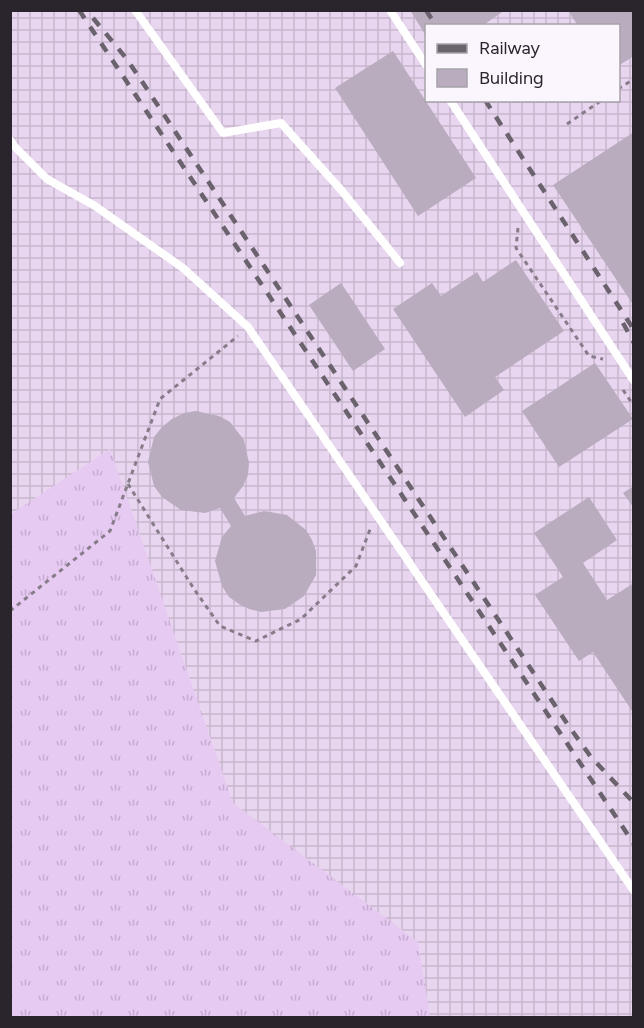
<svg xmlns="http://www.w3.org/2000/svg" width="644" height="1028" viewBox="0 0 644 1028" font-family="Figtree,sans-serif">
  <defs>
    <pattern id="industrial-grid" width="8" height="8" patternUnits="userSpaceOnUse" patternTransform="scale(1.5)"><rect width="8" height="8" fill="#e8d5ef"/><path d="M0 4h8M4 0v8" fill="none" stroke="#c7b7cd"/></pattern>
    <pattern id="grass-tufts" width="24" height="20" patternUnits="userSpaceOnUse" patternTransform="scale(1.5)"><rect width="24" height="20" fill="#e7caf2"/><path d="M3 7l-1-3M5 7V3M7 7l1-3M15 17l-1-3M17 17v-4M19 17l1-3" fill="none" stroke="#c6add0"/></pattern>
  </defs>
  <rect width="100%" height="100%" fill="#f2e4f8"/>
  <path fill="url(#industrial-grid)" fill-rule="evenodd" d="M11,11H633V1017H319L11,522ZM426,26H618V100H426Z"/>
  <path fill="url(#grass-tufts)" d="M110,449L233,803L418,942L430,1017H11V514Z"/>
  <g fill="#b9acbf">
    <path d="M410,10H505L482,26H426V36Z"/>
    <path d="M568,10H634V56L618,66V26H578Z"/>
    <path d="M393,51L476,178L418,216L335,88Z"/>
    <path d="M634,132V306L553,185Z"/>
    <path d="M516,260L564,331L495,377L504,390L465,417L393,309L432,283L441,296L477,272L483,282Z"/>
    <path d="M341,283L385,349L353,371L309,305Z"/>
    <path d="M595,363L633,419L559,467L522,411Z"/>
    <path d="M196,411L219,416L230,422L244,440L249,463L248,475L243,486L234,498L245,516L264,511L287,515L306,530L312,540L316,551V575L304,596L285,609L261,612L249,609L239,604L229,597L222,586L215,561L222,537L231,526L220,508L205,513L181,510L162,497L154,486L148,462L154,437L162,427L172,419L184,413Z"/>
    <path d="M634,486V508L623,493Z"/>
    <path d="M589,497L617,540L583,563L607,600L634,583V714L593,652L579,661L535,595L563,577L534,533Z"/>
  </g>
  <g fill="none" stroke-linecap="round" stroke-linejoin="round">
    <g stroke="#877d8a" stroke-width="3" stroke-dasharray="4.5 4.5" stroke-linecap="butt">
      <path d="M618,89L634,79"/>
      <path d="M567,124L602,100"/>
      <path d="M518,228L516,248L589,356L603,359"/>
      <path d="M623,390L634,406"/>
      <path d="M128,484L194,589L220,626L256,641L301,619L356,566L371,527"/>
      <path d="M10,611L110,531L160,399L238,336"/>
    </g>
    <g stroke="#fff" stroke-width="8">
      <path d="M135,10L223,133L281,123L342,191L400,263"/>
      <path d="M390,10L426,65"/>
      <path d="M450,100L634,381"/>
      <path d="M10,140L15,147L47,179L95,206L183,268L248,327L634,891"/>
    </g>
    <g stroke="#6a626d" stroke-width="4.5" stroke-dasharray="10 10" stroke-linecap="butt">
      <path d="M79,10L634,844"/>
      <path d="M426,10L436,26"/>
      <path d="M93,18L126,58L141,80L568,725L591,757L634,803"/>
      <path d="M485,100L634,330"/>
      <path d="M623,323L634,343"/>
    </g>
  </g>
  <rect width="644" height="1028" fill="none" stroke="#2a252c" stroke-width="24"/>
  <rect x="425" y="24" width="195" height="78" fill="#fbf5fd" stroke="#a7a2a9" stroke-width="1.5"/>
  <rect x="437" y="44" width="30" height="9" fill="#6a626d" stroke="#a7a2a9" stroke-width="1.5"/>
  <text x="479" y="54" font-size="18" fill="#2a252c">Railway</text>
  <rect x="437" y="69" width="30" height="18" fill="#b9acbf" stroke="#a7a2a9" stroke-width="1.5"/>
  <text x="479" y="84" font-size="18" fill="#2a252c">Building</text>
</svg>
